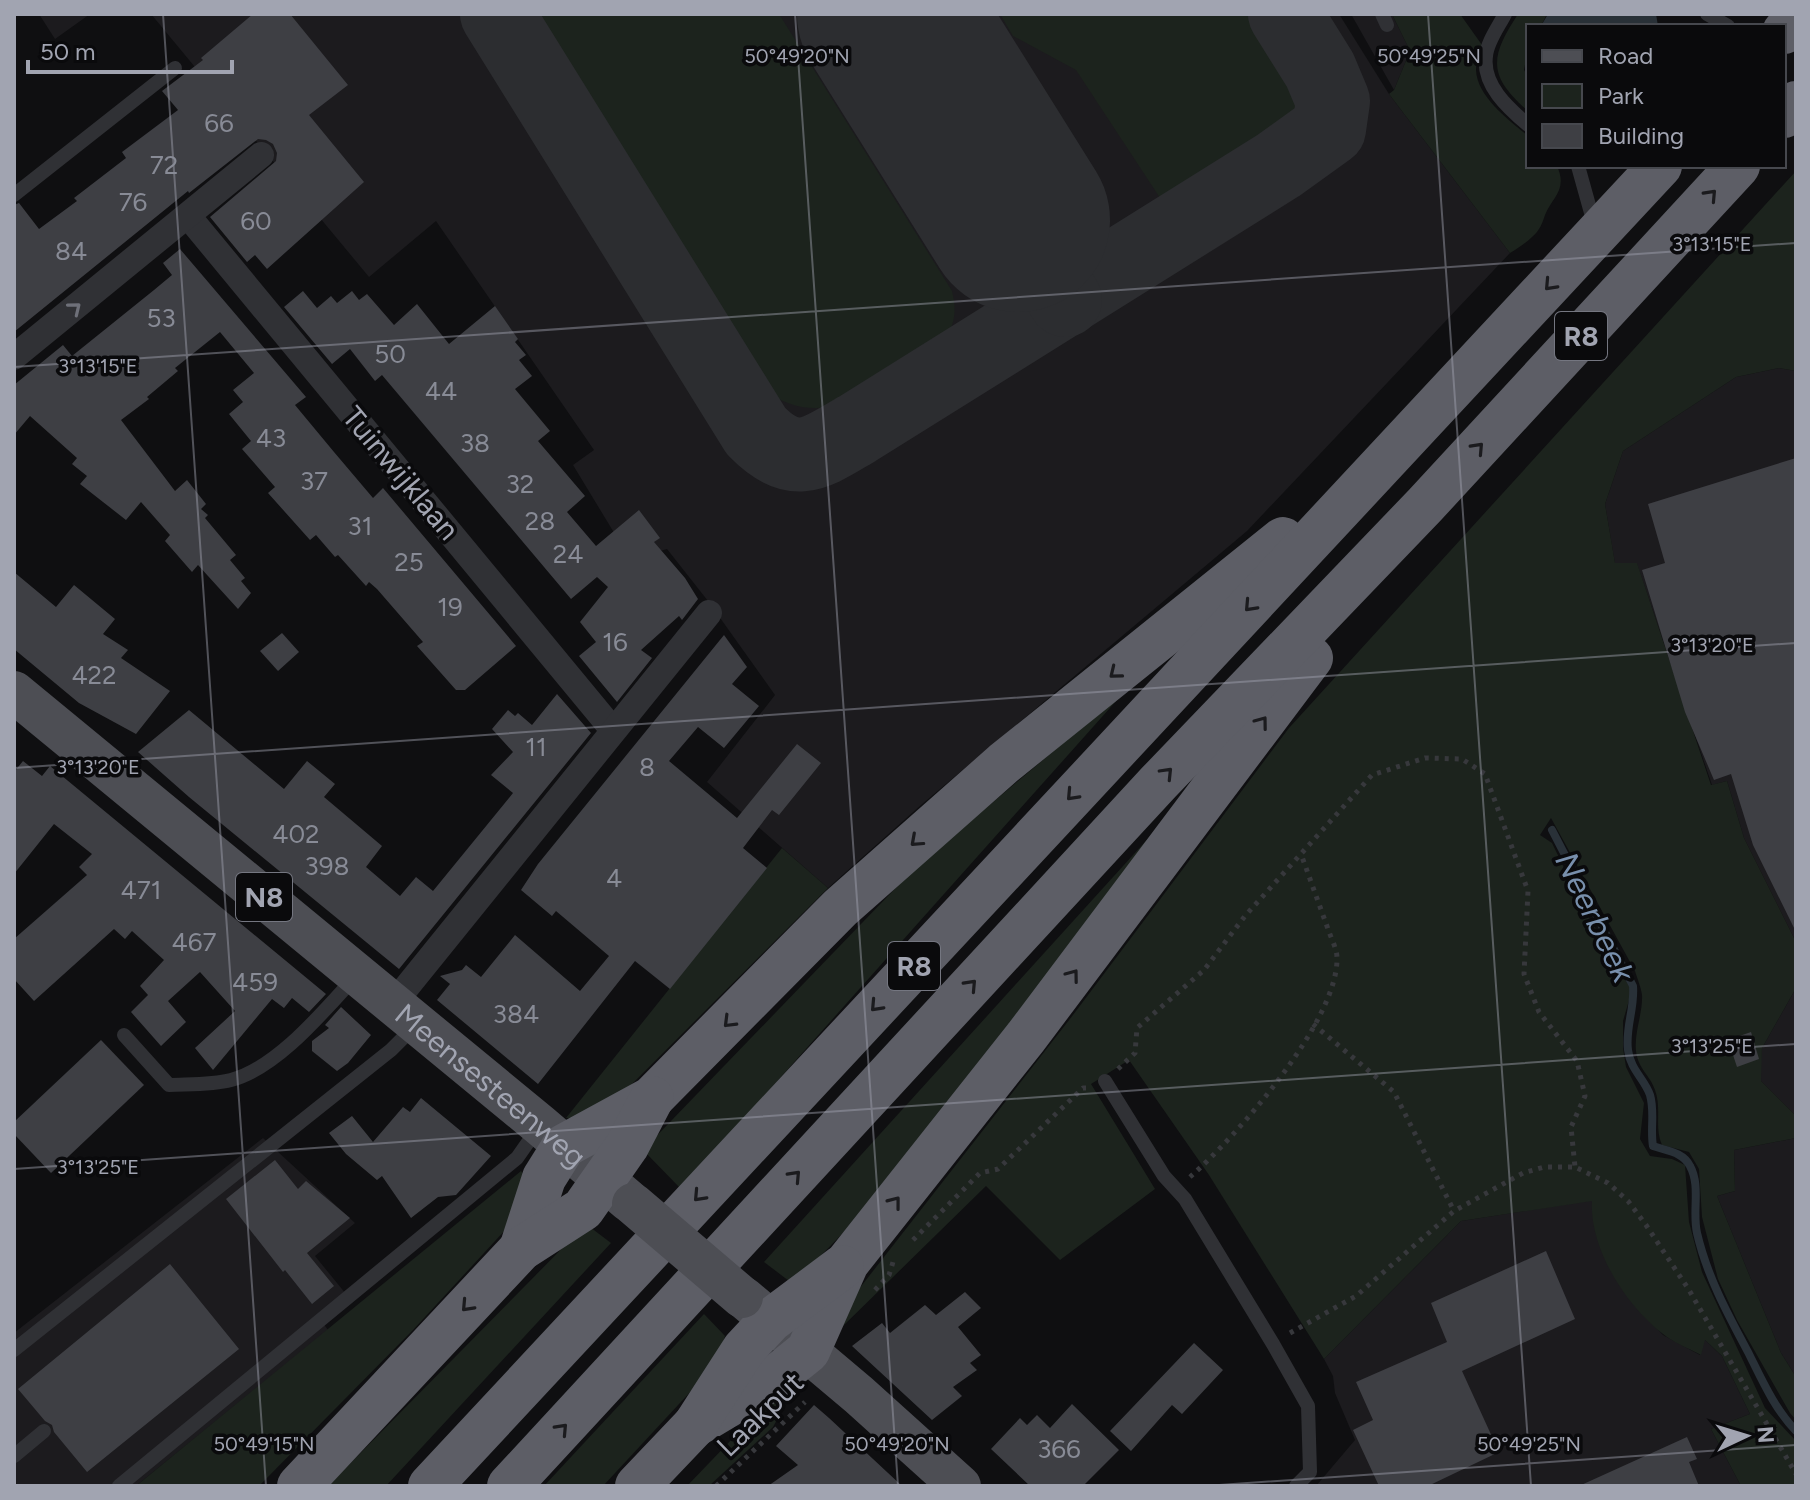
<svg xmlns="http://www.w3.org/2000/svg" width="1810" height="1500" viewBox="0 0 1810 1500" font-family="Figtree,sans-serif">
  <rect width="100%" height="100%" fill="#0f0f11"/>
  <g fill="#1c1b1e">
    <path d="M39,14H90L55,39Z"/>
    <path d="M151,14H1339L1389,94L1510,253L1247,531L921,805L828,888L707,782L775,695L708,601L667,549L633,559L613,531L573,465L594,450L436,221L369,277Z"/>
    <path d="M1351,14H1392L1410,51L1394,90Z"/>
    <path d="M1779,368L1796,371V942L1744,838L1727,781L1712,785L1637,564H1615L1605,504L1623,451L1736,377Z"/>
    <path d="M1796,988V1116L1761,1081V1058L1762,1048Z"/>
    <path d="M263,1138L355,1223L315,1256L346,1294L317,1315L328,1330L136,1486H14V1333Z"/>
    <path d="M1796,1138V1377L1781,1353L1717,1196L1735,1191L1734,1150Z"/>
    <path d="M1593,1200L1627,1296L1663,1335L1700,1355L1704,1339L1722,1356L1750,1414L1711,1429L1741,1486H1316L1355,1440L1335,1393L1333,1376L1324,1359L1461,1221Z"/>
  </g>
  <g fill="#1c231d">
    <path d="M524,14H779L952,291C957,311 955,324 944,341L849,402C814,414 787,408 758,386Z"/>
    <path d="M1000,14H1258C1273,38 1309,81 1300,110C1298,115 1293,122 1290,126L1164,204L1076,70L1013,36Z"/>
    <path d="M1392,14H1460L1482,45C1480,52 1476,63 1476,70C1477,97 1509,120 1528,136V166H1557C1568,190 1552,197 1545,215C1542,224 1540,230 1532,237C1526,243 1518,248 1510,253L1389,94L1394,90L1410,51Z"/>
    <path d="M1518,14H1547L1541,26H1528V49L1524,70L1528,76V111C1487,75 1490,57 1518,14Z"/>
    <path d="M1796,171V371L1779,368L1736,377L1623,451L1605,504L1615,563H1637L1711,785L1727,781L1744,838L1796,942V988L1762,1048L1761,1081L1796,1116V1138L1734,1150L1735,1191L1717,1196L1781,1353L1796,1377V1420L1790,1413L1737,1320L1718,1279L1702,1217L1699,1169L1689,1152L1662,1145C1654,1127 1662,1109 1655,1090C1650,1075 1638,1069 1636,1051C1634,1032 1643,1013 1642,995C1641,987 1637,978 1635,971L1551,818L1540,835L1552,843L1583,907L1630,988V997L1623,1021V1048L1626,1067L1644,1103L1640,1139L1650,1156L1672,1159L1685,1165L1689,1222L1702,1272L1765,1408L1796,1441V1486H1741L1711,1429L1750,1414L1722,1356L1705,1340L1701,1355C1688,1348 1674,1343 1663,1334C1625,1305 1589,1247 1592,1201L1461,1221L1324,1359L1209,1175L1129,1060L1091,1084L1155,1189L1060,1260L986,1186L843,1326L841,1312L1073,1015L1289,728Z"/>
    <path d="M1126,690L681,1189L643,1150L915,868Z"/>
    <path d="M1182,801L891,1184L793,1284L764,1262Z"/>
    <path d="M782,848L828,888L602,1114L583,1119L566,1118Z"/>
    <path d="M521,1171L528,1180L507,1228L413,1330L259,1486H136Z"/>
    <path d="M586,1224L611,1243L386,1486H328Z"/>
    <path d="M704,1314L725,1336L717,1363L603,1486H544Z"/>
    <path d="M780,1389L789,1398L773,1427L709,1486H687Z"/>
  </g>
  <path fill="#293138" d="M1548,14H1656L1658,26H1541Z"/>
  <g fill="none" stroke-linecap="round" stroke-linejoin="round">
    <path stroke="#293138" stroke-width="8" d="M1552,830L1633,986C1635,1008 1625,1028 1628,1050C1630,1069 1645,1080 1650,1095C1655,1112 1650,1129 1653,1146C1667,1151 1683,1152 1690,1166C1701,1186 1692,1211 1697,1233C1707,1276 1727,1313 1748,1352C1762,1380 1774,1408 1796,1431"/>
    <g stroke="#2c2d30" stroke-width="74">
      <path d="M497,14L756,431C795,471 816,453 857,429L1279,165L1329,129L1333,101L1320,70L1285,14"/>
      <path d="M1018,220L1065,300"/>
    </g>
    <path stroke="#2c2d30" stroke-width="184" d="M889,14L1018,220"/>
  </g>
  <g fill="#3e3f44">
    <path d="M253,14H290L348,85L309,115L364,182L267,269L255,255L247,262L210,217L276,161L277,153L273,144L266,140L258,139L189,193L188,191L14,332V205L19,203L39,229L77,201L74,198L126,158L122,152L178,110L162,91L203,60L201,58Z"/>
    <path d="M180,249L306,397L295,405L334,452L373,498L383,488L516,646L465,690H456L417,646L423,642L377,589L369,582L366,586L338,555L335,557L316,535L310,540L268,493L275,487L242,449L251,441L229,414L243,402L233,390L254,373L220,332L175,368L178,371L147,397L149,399L121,420L175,491L187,480L206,504L201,509L208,515L205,518L236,555L230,560L245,578L241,581L251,593L238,609L198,565L192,572L165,541L170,535L141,502L126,520L80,484L87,476L72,464L77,458L30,416L14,435V385L63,345L72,356L154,290L172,275L163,263Z"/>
    <path d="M303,291L317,308L331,296L337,303L352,291L359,300L367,294L394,325L417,304L449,344L495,306L518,339L515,342L526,355L519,360L532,376L515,389L550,431L538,441L585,496L567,512L596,546L639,510L660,538L654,542L685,578L698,599L682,620L679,616L641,650L652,658L617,702L579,656L596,642L580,622L608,587L597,577L571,599L382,375L375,381L350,349L332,364L284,307Z"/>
    <path d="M1796,458V932L1753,845L1731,774L1714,780L1685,712L1642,570L1665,563L1648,504Z"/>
    <path d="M14,572L56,607L74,585L115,619L103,634L128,650L121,658L170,691L136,734L79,703L14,649Z"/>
    <path d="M282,633L299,652L278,671L260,651Z"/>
    <path d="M724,635L747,667L732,684L759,706L724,748L698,727L669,761L737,818L797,744L821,763L779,815L772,810L743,848L767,868L670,989L635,961L538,1084L437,1000L450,984L440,976L462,970L466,965L481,977L515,935L580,991L609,956L556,911L552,916L521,890L538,864Z"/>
    <path d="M557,694L591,733L399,969L189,797L138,752L189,710L284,789L307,761L335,784L324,797L382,846L366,867L400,896L416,877L433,891L513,793L491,775L513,752L492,729L508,710L515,716L518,713L532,725Z"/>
    <path d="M23,761L42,776L50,766L326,994L309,1012L292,998L284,1008L272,999L213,1070L195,1048L235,1011L200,972L168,1001L186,1022L161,1046L131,1012L148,995L140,986L164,960L132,931L125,939L114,929L34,1001L14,979V939L87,875L79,867L92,854L54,824L14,874V772Z"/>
    <path d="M341,1007L371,1035L348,1063L337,1071L312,1051V1041L329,1028L325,1025Z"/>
    <path d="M1751,1032L1759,1059L1737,1067L1728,1040Z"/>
    <path d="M101,1040L144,1085L51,1173L14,1134V1122Z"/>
    <path d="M421,1098L491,1156L456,1195L438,1197L411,1218L382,1176L377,1180L346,1154L329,1133L352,1116L373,1142L403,1107L410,1112Z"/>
    <path d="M275,1160L298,1189L306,1181L350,1218L307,1253L334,1286L312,1304L285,1270L283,1272L226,1199Z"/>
    <path d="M1546,1251L1575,1319L1462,1371L1499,1452L1428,1486H1379L1353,1430L1373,1420L1356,1382L1447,1342L1431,1303Z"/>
    <path d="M170,1264L239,1349L87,1472L54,1432L52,1425L45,1421L18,1389Z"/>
    <path d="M965,1292L981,1308L958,1327L981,1355L970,1363L977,1370L953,1387L962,1396L932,1420L852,1346L882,1323L890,1333L925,1305L936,1315Z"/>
    <path d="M1194,1343L1223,1370L1182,1414L1172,1405L1131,1451L1110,1431Z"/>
    <path d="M1072,1404L1119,1450L1083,1486H1030L991,1449L1020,1418L1027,1425L1037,1415L1050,1428Z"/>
    <path d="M814,1405L829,1418L902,1486H768L798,1465L776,1446Z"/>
    <path d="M1687,1437L1697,1459L1689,1462L1699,1486H1579Z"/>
  </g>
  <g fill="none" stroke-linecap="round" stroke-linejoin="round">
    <g stroke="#37383c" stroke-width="5" stroke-dasharray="4 6" stroke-linecap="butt">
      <path d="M1313,1024L1394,1092L1454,1211"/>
      <path d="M1118,1069L1135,1053L1137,1028L1204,970L1245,916L1372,775L1425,758L1462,759L1485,774L1528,891L1524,974L1539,1012L1577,1061L1585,1096L1571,1127L1575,1167"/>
      <path d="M1190,1177C1237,1136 1338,1021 1337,958C1337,949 1331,938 1328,929C1319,904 1310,879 1301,854"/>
      <path d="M913,1240L980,1173L998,1169L1083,1088H1086"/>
      <path d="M875,1290L889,1275L893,1262"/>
      <path d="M1290,1333L1356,1296L1454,1211L1523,1173L1544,1167H1575L1608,1183L1628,1201L1646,1225L1689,1290L1796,1474"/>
      <path d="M716,1486L805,1402"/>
    </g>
    <g stroke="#303135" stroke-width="14">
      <path d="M1382,14L1387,25"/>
      <path d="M1505,14C1499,26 1487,42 1486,56C1482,85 1508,108 1528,125"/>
      <path d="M1707,14L1728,26"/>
      <path d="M1578,166L1595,227"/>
      <path d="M14,195L175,68"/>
      <path d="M124,1035L169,1085C189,1084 212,1085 231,1080C277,1068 323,1012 355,977"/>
      <path d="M1105,1081L1164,1176L1185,1199L1273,1344L1308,1406L1310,1472L1296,1486"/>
      <path d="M14,1350L391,1050L414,1027"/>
      <path d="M14,1456L44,1431"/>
      <path d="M119,1486L517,1158L538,1128"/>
    </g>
    <g stroke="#303135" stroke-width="26">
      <path d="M188,216L613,730"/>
      <path d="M14,357L261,155"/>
      <path d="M393,1004L709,613"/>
    </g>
    <g stroke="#4d4e54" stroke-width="42">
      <path id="s1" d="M14,692L540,1125L629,1201"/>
      <path d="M744,1298L859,1395L960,1486"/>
    </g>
    <g stroke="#5d5e66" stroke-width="44">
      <path d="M1784,32L1796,19"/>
      <path d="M1784,116L1796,103"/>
      <path d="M521,1249L544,1178L564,1146L652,1098L840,908L1004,763L1283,539"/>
      <path d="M695,1425L777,1376L808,1351L847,1263L1026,1037L1311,658"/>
      <path d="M299,1486L521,1249L583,1209L627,1146L652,1098"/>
      <path d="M430,1486L1660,166"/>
      <path d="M509,1486L1158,783L1425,505L1738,166"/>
      <path d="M637,1486L695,1425L744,1349L771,1320L842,1267"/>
    </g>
    <path stroke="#4d4e54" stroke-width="42" d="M633,1204L742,1297"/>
  </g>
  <defs><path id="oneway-chevron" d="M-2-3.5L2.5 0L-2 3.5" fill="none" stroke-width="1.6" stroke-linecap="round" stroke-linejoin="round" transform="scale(2)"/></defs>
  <g stroke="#1b1b1e">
    <use href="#oneway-chevron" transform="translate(1711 195) rotate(-47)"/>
    <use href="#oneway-chevron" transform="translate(1550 285) rotate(133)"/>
    <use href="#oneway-chevron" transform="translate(1478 448) rotate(-47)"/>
    <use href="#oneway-chevron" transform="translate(1250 606) rotate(133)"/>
    <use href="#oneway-chevron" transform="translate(1115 673) rotate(141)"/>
    <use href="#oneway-chevron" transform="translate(1262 722) rotate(-53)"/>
    <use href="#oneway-chevron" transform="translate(1167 773) rotate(-46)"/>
    <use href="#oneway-chevron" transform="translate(1072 795) rotate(133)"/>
    <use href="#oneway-chevron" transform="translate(916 841) rotate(138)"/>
    <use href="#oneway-chevron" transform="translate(1073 975) rotate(-53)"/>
    <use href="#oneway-chevron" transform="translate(971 985) rotate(-47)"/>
    <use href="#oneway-chevron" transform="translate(876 1006) rotate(133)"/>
    <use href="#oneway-chevron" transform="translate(729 1022) rotate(135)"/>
    <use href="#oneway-chevron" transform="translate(795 1176) rotate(-47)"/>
    <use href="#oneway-chevron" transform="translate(699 1196) rotate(133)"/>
    <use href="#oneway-chevron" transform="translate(895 1202) rotate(-52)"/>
    <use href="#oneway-chevron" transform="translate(467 1306) rotate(133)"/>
    <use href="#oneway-chevron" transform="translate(562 1429) rotate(-47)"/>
  </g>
  <use stroke="#6e7079" href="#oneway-chevron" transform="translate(75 308) rotate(-39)"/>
  <path fill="none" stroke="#a1a4b1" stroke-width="2" stroke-opacity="0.45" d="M163,14L266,1486M795,14L898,1486M1428,14L1531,1486M14,367L1796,243M14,768L1796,643M14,1169L1796,1044M1205,1486L1796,1445"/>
  <g text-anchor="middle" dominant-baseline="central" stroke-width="7" stroke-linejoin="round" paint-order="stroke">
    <g font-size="26" fill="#888b96">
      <text x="219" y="123">66</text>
      <text x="164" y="165">72</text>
      <text x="133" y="202">76</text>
      <text x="256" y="221">60</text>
      <text x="71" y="251">84</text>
      <text x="161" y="318">53</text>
      <text x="390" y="354">50</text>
      <text x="441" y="391">44</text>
      <text x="271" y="438">43</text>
      <text x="475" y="443">38</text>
      <text x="314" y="481">37</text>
      <text x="520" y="484">32</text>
      <text x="540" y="521">28</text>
      <text x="360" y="526">31</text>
      <text x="568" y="554">24</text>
      <text x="409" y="562">25</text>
      <text x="450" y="607">19</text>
      <text x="615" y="642">16</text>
      <text x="94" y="675">422</text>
      <text x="536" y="747">11</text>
      <text x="647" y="767">8</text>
      <text x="296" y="834">402</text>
      <text x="327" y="866">398</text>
      <text x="614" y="878">4</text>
      <text x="141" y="890">471</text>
      <text x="194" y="942">467</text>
      <text x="255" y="982">459</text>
      <text x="516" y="1014">384</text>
      <text x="1059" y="1449">366</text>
    </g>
    <g fill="#0a0a0c" stroke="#747680" stroke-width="2">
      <rect x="1555" y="312" width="52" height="48" rx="6"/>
      <rect x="236" y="873" width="56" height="48" rx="6"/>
      <rect x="888" y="942" width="52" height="48" rx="6"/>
    </g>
    <g font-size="28" font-weight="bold" fill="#a1a4b1">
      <text x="1581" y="336">R8</text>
      <text x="264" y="897">N8</text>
      <text x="914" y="966">R8</text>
    </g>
    <g font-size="30" fill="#a1a4b1" stroke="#0a0a0c">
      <text transform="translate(401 473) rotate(50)">Tuinwijklaan</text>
      <text stroke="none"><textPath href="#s1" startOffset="618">Meensesteenweg</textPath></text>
      <text transform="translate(760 1414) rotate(-44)">Laakput</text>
    </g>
    <g font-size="32" font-style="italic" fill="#788fac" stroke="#0a0a0c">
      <text transform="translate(1595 917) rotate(64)">Neerbeek</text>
    </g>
  </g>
  <g font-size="20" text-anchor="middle" fill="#a1a4b1" stroke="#0a0a0c" stroke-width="7" stroke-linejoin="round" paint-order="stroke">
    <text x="797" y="63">50°49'20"N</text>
    <text x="1429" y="63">50°49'25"N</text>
    <text x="1712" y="251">3°13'15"E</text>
    <text x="98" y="373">3°13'15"E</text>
    <text x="1712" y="652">3°13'20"E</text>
    <text x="98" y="774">3°13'20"E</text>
    <text x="1712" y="1053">3°13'25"E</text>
    <text x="98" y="1174">3°13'25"E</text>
    <text x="264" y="1451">50°49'15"N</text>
    <text x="897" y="1451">50°49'20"N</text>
    <text x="1529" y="1451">50°49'25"N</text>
  </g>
  <rect width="1810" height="1500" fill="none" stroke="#a1a4b1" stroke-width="32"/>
  <rect x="1526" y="24" width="260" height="144" fill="#0a0a0c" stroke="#46484e" stroke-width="2"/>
  <rect x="1542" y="50" width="40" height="12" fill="#4d4e54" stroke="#46484e" stroke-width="2"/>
  <text x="1598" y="64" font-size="24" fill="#a1a4b1">Road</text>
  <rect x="1542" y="84" width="40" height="24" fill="#1c231d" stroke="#46484e" stroke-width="2"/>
  <text x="1598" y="104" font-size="24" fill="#a1a4b1">Park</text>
  <rect x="1542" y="124" width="40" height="24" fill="#3e3f44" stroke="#46484e" stroke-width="2"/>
  <text x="1598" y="144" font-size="24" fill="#a1a4b1">Building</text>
  <g transform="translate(1746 1436) rotate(86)" stroke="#0a0a0c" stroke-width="6" paint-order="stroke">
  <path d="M0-6L14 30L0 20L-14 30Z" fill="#a1a4b1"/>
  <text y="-12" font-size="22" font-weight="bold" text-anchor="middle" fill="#a1a4b1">N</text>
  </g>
  <path d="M28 60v12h204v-12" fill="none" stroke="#a1a4b1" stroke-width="4"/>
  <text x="40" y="60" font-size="24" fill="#a1a4b1" stroke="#0a0a0c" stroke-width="6" paint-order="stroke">50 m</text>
</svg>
